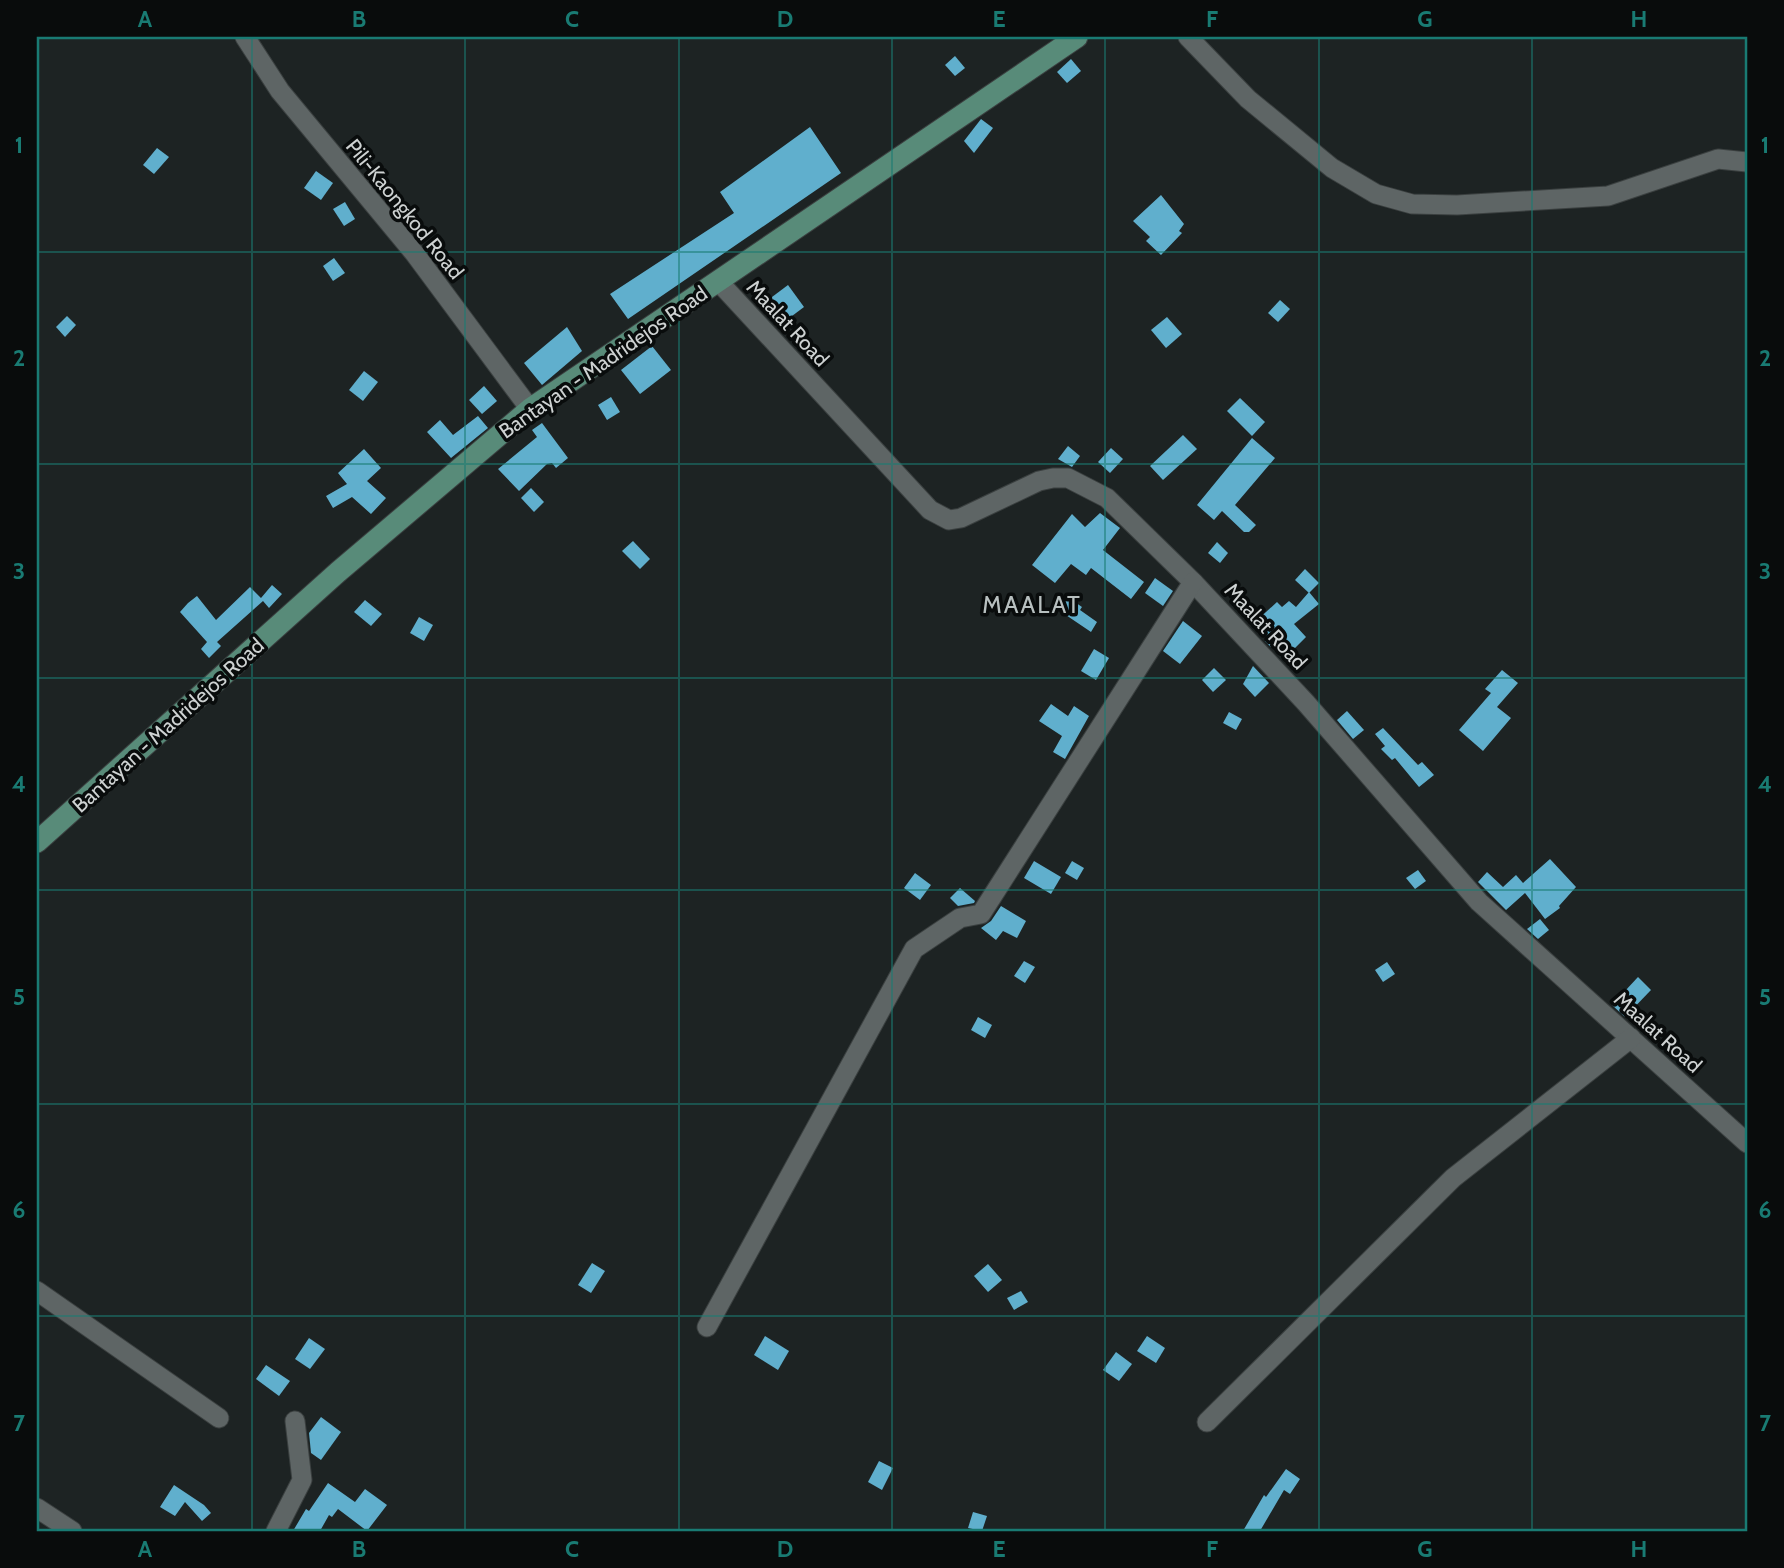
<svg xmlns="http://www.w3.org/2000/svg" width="1784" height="1568" viewBox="0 0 1784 1568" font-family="Cabin,sans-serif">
  <rect width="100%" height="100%" fill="#1d2323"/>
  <g fill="#60afcd">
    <path d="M955,56L965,68L955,76L945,65Z"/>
    <path d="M1071,59L1081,71L1067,83L1057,72Z"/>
    <path d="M981,119L993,128L974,153L964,141Z"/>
    <path d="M810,127L841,173L628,319L610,294L734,213L720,192Z"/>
    <path d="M157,148L169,157L154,174L143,165Z"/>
    <path d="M316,171L333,183L321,200L304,188Z"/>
    <path d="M1161,195L1184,224L1179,231L1182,233L1161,255L1146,241L1150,237L1133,221Z"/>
    <path d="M345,202L355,219L344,226L333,209Z"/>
    <path d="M334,258L345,273L333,281L323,266Z"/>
    <path d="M788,285L804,307L784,322L768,300Z"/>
    <path d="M1280,300L1290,309L1278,322L1268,313Z"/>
    <path d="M67,316L76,325L65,337L56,327Z"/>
    <path d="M1167,317L1182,334L1166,348L1151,330Z"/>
    <path d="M567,327L582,351L542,385L524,363Z"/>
    <path d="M652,346L671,370L640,394L621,370Z"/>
    <path d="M364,371L378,382L363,401L349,390Z"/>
    <path d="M484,386L497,401L482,414L469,400Z"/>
    <path d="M611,397L620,412L607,420L598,405Z"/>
    <path d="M1240,398L1265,422L1252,436L1227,411Z"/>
    <path d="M478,416L488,428L451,458L427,432L440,420L453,435Z"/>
    <path d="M542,423L568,458L556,468L552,463L547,464L519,491L498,469L537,437L532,430Z"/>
    <path d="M1183,435L1197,449L1163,480L1150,466Z"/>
    <path d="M1252,438L1275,458L1235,505L1256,525L1249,532H1244L1222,511L1214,520L1197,505Z"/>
    <path d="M1068,446L1080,456L1072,467L1058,459Z"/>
    <path d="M1111,448L1123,459L1110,473L1098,462Z"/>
    <path d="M364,449L381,468L367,481L386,498L371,514L352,497L333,508L326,496L347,484L338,473Z"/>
    <path d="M531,488L544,502L534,512L521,498Z"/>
    <path d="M1100,513L1120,528L1103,550L1144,582L1131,599L1091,568L1086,575L1071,564L1055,583L1032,565L1072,514L1085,527Z"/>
    <path d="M633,541L650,559L640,569L622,551Z"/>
    <path d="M1217,542L1228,553L1220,563L1208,553Z"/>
    <path d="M1305,569L1319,583L1309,593L1295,580Z"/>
    <path d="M1155,578L1173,591L1163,606L1145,593Z"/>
    <path d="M272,585L282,594L269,608L263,601L217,642L221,646L209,658L201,649L207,642L180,612L188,603L197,596L216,620L250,587L261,598Z"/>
    <path d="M1309,592L1319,604L1294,624L1306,637L1292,651L1280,638L1271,647L1265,641L1268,637L1254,623L1277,602L1282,607L1289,601L1296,607Z"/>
    <path d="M1069,598L1082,607L1080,610L1097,622L1091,632L1057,609Z"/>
    <path d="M365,600L382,614L371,626L354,612Z"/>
    <path d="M419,617L433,625L424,641L410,633Z"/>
    <path d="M1183,621L1202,636L1180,664L1163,651Z"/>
    <path d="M1094,649L1109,658L1096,680L1081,671Z"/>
    <path d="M1253,666L1269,683L1255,697L1243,684Z"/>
    <path d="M1214,668L1226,680L1213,692L1202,680Z"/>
    <path d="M1502,670L1518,683L1497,707L1511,718L1483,751L1459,730L1491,693L1485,689Z"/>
    <path d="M1051,704L1068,716L1074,706L1089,716L1065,759L1053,752L1062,736L1039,721Z"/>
    <path d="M1347,711L1364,730L1353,739L1337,720Z"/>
    <path d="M1229,712L1242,719L1236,730L1223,723Z"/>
    <path d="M1383,728L1418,765L1422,762L1434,775L1419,787L1395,758L1392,760L1381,749L1385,746L1375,734Z"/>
    <path d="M1550,859L1576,887L1559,906L1560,908L1545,919L1525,893L1506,910L1478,882L1487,872L1503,887L1516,875L1523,883Z"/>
    <path d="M1034,861L1061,877L1051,894L1024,878Z"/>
    <path d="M1072,861L1084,868L1077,880L1065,873Z"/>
    <path d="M1418,870L1426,881L1415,889L1406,878Z"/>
    <path d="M915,873L931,885L920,900L904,888Z"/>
    <path d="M960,888L975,901L974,903L958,906L950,898Z"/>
    <path d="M1001,906L1026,921L1017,938L1003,931L996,940L981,928L991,921Z"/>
    <path d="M1540,919L1549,930L1538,939L1527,929Z"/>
    <path d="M1024,961L1035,967L1025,983L1014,976Z"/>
    <path d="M1387,962L1395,974L1383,982L1375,970Z"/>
    <path d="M1638,977L1651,990L1625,1017L1612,1005Z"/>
    <path d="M978,1017L992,1025L985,1038L971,1030Z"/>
    <path d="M592,1263L605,1271L591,1293L578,1285Z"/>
    <path d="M988,1264L1002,1280L988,1292L974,1276Z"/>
    <path d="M1021,1291L1028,1302L1014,1310L1007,1298Z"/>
    <path d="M765,1336L789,1351L778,1370L754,1355Z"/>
    <path d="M1147,1336L1165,1348L1156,1363L1137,1351Z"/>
    <path d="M309,1338L325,1349L310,1369L295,1359Z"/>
    <path d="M1116,1352L1132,1364L1119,1381L1103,1370Z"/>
    <path d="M266,1365L290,1381L279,1396L256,1379Z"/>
    <path d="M321,1417L341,1432L321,1460L311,1453L309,1433Z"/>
    <path d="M879,1461L893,1468L882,1490L868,1482Z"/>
    <path d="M1286,1469L1300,1479L1290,1494L1284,1490L1260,1531H1243L1264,1495L1266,1497Z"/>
    <path d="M328,1483L355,1502L365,1489L387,1505L367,1531L338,1509L332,1517L329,1515L320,1531H293L306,1509L309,1511Z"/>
    <path d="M174,1485L204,1505L211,1513L202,1521L185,1502L175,1516L160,1507Z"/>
    <path d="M973,1512L987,1516L982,1531L968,1528Z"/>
  </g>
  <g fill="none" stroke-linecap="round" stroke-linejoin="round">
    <g stroke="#3b4040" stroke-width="21">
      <g id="minor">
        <path d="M245,37L280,91L415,254L530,409"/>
        <path d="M1188,37L1248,99L1332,168L1376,194L1412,204L1457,205L1608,196L1718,159L1747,162"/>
        <path d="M718,281L930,510L949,520L961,518L1039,481L1053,478H1068L1107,498L1193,582L1306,703L1479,902L1747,1143"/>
        <path d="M37,1291L219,1418"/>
        <path d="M707,1327L914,949L960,918L981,914L1193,582"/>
        <path d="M1207,1422L1453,1178L1631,1038"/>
        <path d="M37,1508L72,1531"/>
        <path d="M276,1531L302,1480L295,1421"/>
      </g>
    </g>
    <g stroke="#3b4040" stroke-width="23">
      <path id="major" d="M37,842L338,572L530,409L1077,37"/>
    </g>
    <use href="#minor" stroke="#5e6565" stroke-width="19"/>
    <use href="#major" stroke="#588b79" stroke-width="21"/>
  </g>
  <path fill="none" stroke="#197b73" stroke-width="2" stroke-opacity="0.55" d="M252,37V1531M465,37V1531M679,37V1531M892,37V1531M1105,37V1531M1319,37V1531M1532,37V1531M37,252H1747M37,464H1747M37,678H1747M37,890H1747M37,1104H1747M37,1316H1747"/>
  <g text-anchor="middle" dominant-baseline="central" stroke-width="7" stroke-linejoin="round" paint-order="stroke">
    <g font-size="21" fill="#ced2d2" stroke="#090c0c">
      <text transform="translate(405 209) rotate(51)">Pili-Kaongkod Road</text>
      <text transform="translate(788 323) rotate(47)">Maalat Road</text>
      <text transform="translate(603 362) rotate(-35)">Bantayan - Madridejos Road</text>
      <text transform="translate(1266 626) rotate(47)">Maalat Road</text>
      <text transform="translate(168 725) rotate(-42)">Bantayan - Madridejos Road</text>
      <text transform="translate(1658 1032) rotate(42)">Maalat Road</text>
    </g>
    <g font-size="24" letter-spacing="2" fill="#b8c0c0" stroke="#090c0c">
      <text x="1032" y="604">MAALAT</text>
    </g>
  </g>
  <rect width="1784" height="1568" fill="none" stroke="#090c0c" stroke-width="77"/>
  <rect x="38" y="38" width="1708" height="1492" fill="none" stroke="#197b73" stroke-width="2.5"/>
  <g font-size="23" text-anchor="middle" font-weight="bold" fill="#197b73">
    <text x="145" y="27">A</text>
    <text x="359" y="27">B</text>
    <text x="572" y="27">C</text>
    <text x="785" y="27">D</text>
    <text x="999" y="27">E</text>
    <text x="1212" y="27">F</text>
    <text x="1425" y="27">G</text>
    <text x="1639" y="27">H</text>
    <text x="19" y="153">1</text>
    <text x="1765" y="153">1</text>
    <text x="19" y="366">2</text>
    <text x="1765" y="366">2</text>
    <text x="19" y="579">3</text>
    <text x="1765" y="579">3</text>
    <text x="19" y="792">4</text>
    <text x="1765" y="792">4</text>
    <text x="19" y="1005">5</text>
    <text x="1765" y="1005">5</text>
    <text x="19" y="1218">6</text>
    <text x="1765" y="1218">6</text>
    <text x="19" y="1431">7</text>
    <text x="1765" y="1431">7</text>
    <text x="145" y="1557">A</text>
    <text x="359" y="1557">B</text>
    <text x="572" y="1557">C</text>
    <text x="785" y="1557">D</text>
    <text x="999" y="1557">E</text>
    <text x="1212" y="1557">F</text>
    <text x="1425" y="1557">G</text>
    <text x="1639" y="1557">H</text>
  </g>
</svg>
